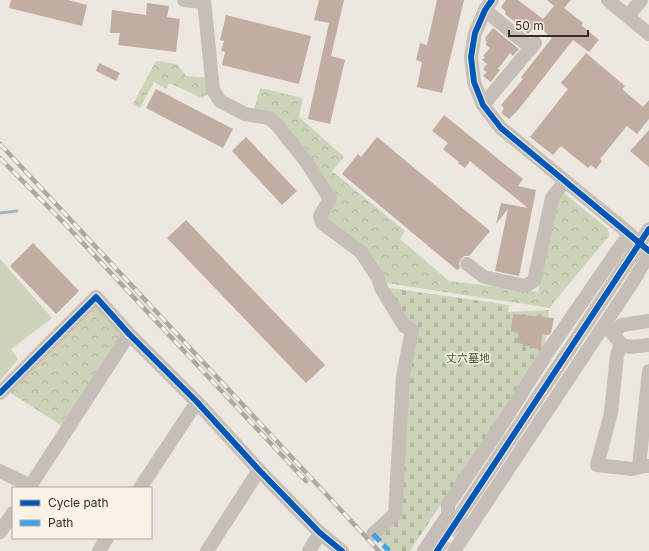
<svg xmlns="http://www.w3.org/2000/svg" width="649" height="551" viewBox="0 0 649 551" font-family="Inter,'Noto Sans JP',sans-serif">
  <defs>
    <pattern id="cemetery-stones" width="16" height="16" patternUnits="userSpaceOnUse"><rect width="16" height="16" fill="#cbd3b9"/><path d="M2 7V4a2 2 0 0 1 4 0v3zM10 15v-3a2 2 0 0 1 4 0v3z" fill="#afb59f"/></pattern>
    <pattern id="park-crowns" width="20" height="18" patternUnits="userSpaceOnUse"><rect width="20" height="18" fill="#cbd3b9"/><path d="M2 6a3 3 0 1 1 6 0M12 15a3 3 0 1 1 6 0" fill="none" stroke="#afb59f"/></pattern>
  </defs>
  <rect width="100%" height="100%" fill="#ece8e0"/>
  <path fill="url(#cemetery-stones)" d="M383,287L509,305L508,312L549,310L545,345L533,366L410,551H390L378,539L399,515L405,322Z"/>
  <g fill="url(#park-crowns)">
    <path d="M156,61L177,64L186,76L207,78V95L202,98L169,83L166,89L154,82L140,108L133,104Z"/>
    <path d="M260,88L303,98L299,117L344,157L332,171L405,231L400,239L449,281L538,292L558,201L564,193L608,229L609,236L554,302L550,308L386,283L328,221C326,211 332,206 338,200L282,122L254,110Z"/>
    <path d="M91,307H97L121,332V337L62,426L9,392Z"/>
  </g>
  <path fill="#cbd3b9" d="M0,259L52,318L11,349L18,359L0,381Z"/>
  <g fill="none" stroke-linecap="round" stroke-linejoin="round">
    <path stroke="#9bbcbe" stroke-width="3" d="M0,213L17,211"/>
  </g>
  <g fill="#c1ada1">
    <path d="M11,0H68L87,5L82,26L9,8Z"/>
    <path d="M319,0H344L331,56L345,60L330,124L308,119L329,23L314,20Z"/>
    <path d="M437,0H464L442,93L417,87L422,62L416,60L420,43L427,45Z"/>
    <path d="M506,0H518L543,19L554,6L547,0H571L564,8L583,23L581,25L599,40L589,52L573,40L518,110L509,119L501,113L504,108L501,105L523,79L521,77L552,38L536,25L528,34L519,27L520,26L505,14L506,12L501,7Z"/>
    <path d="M147,3L169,6L167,17L180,19L176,52L118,45L120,33H110L112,10L146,15Z"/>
    <path d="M226,15L311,36L299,84L222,65L225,52L221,51L224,41L220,40Z"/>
    <path d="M493,28L519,49L513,56L510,53L498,69L500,70L491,82L483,76L487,72L483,69L487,64L482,60L485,57L483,56L490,48L485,44L487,42L485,40L486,39L485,38Z"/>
    <path d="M586,53L625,86L622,89L643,107L649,100V119L637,134L627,126L600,159L602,161L596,169L591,165L588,168L561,146L553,155L530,137L568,89L561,83Z"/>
    <path d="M99,63L120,73L116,81L96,71Z"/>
    <path d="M156,89L233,129L223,148L146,108Z"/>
    <path d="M444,115L523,179L518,186L536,190L519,276L495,271L508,209L496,224L501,203L528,208L470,161L465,168L458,163L459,162L443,149L448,143L432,131Z"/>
    <path d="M649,130V167L630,151Z"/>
    <path d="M246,137L297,191L282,205L232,151Z"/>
    <path d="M377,137L490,231L469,256H464L461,259L459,263L460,268L457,270L342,174L358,154L361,157Z"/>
    <path d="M186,220L325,365L306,383L167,238Z"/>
    <path d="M33,243L79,291L56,314L10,266Z"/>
    <path d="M513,314L554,318L551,333L549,335L542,334L541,347L540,349L529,348V346H523V344L517,343L518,333L511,331Z"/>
  </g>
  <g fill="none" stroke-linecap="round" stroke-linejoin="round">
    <path stroke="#c8c3bb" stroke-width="14" stroke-dasharray="14 7" stroke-linecap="butt" d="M437,551L463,511"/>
    <g stroke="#c5bfb8" stroke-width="14">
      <path d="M184,0L204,2"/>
      <path d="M204,0L213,90L220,101L245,114L269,118L277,125L307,163L330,199L320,216L322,223L361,252L378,278L381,288L404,326L412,330L403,376L395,514L373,534"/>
      <path d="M492,0L485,10L475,33L471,57L474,82L483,105L501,128L637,240"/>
      <path d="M608,0L649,34"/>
      <path d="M485,10L531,48"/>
      <path d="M628,16L641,0"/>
      <path d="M483,105L535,43"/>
      <path d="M467,264L484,277L525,286L534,281L552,198L565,181"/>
      <path d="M604,326L612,333L621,344L629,347L649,345"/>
      <path d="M612,333L622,325L649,321"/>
      <path d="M621,344L617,355L611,413L597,465L632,469L645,466H649"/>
      <path d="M0,393L96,297L129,334L197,402L259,470L320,533L342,551"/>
      <path d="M639,467L649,371"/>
      <path d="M0,471L31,486"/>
      <path d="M29,488L129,334"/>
      <path d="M140,488L197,402"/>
      <path d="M464,509L649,229"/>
      <path d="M468,529L448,515V505L497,432L549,350L620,247L630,234"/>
      <path d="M0,532L13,513"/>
      <path d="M99,551L107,538"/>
      <path d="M207,551L259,470"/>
      <path d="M309,551L320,533"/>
      <path d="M424,551L448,515"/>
      <path d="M454,551L632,283L649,254"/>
    </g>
    <g stroke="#ada8a3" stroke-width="4.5">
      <g id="rail">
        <path d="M0,144L379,551"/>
        <path d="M0,158L65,224L306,481"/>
      </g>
    </g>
    <use href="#rail" stroke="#faf2e6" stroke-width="3" stroke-dasharray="9" stroke-linecap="butt"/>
    <path stroke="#3fa3eb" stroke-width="5" stroke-dasharray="10 5" stroke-linecap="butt" d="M373,534L389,551"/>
    <g stroke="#faf2e6" stroke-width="8">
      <g id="cycleway">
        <path d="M492,0L485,10L475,33L471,57L474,82L483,105L501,128L649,251"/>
        <path d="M0,393L96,297L129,334L197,402L259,470L320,533L342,551"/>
        <path d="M437,551L649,229"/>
      </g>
    </g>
    <use href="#cycleway" stroke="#0057b8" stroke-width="6"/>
  </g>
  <g text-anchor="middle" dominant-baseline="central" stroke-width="3" stroke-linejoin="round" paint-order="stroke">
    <g font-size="11" fill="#41552a" stroke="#faf2e6">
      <text x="468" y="358">丈六墓地</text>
    </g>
  </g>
  <rect x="12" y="487" width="140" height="52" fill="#faf2e6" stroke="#aca39a"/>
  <rect x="20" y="500" width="20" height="6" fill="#0057b8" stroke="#aca39a"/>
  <text x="48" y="507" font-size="12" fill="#362d27">Cycle path</text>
  <rect x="20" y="520" width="20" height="6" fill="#3fa3eb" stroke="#aca39a"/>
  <text x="48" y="527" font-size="12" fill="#362d27">Path</text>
  <path d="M509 30v6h79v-6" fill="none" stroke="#362d27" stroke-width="2"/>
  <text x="515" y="30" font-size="12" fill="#362d27" stroke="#faf2e6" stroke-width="3" paint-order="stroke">50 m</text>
</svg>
